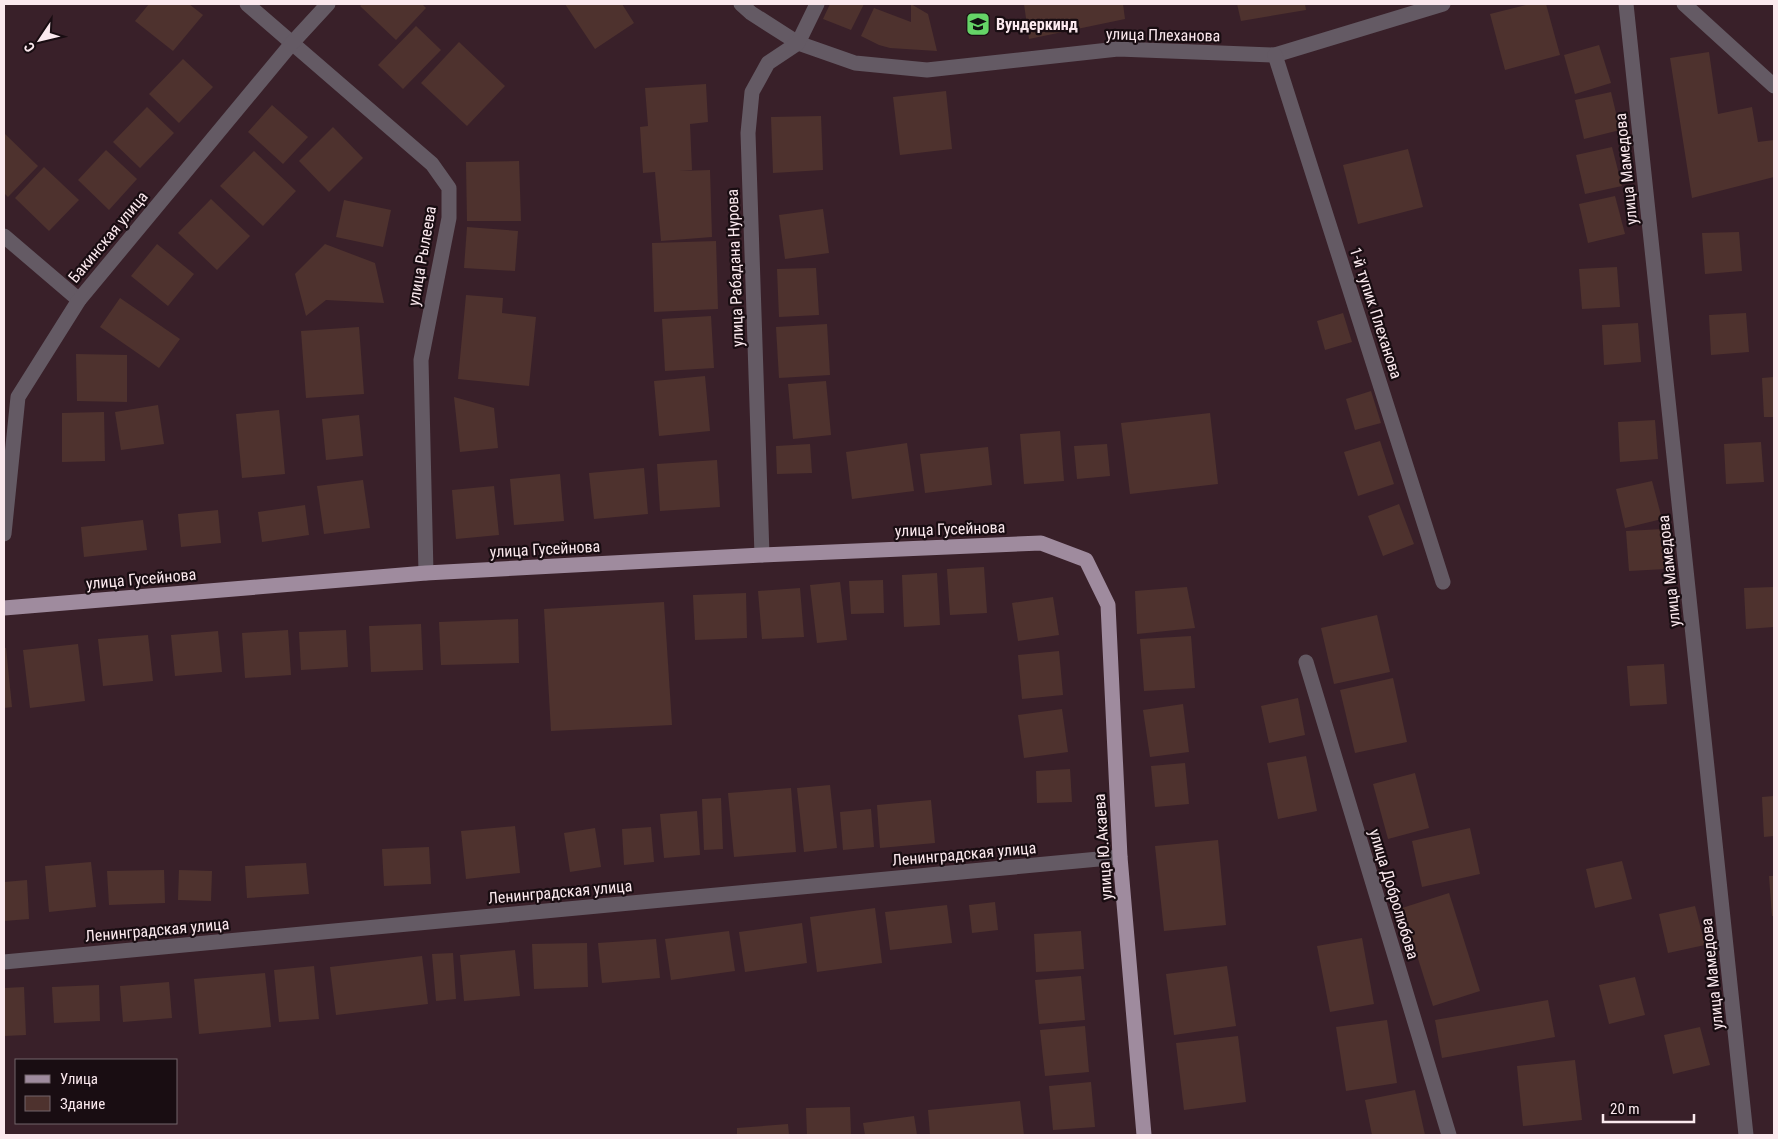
<svg xmlns="http://www.w3.org/2000/svg" width="1778" height="1139" viewBox="0 0 1778 1139" font-family="'Roboto Condensed',sans-serif">
  <rect width="100%" height="100%" fill="#392029"/>
  <g fill="#4e322e">
    <path d="M149,4H189L203,15L173,51L135,21Z"/>
    <path d="M362,4H422L426,8L396,40L360,6Z"/>
    <path d="M565,4H622L634,23L595,49Z"/>
    <path d="M830,4H864L851,30L823,19Z"/>
    <path d="M911,4L928,14L937,51L890,48L879,45L861,36L874,8L911,22Z"/>
    <path d="M1024,4H1123L1125,19L1029,39Z"/>
    <path d="M1237,4H1305L1306,10L1241,21Z"/>
    <path d="M1530,4H1546L1560,55L1505,70L1490,14Z"/>
    <path d="M416,26L441,50L403,89L378,65Z"/>
    <path d="M459,42L505,86L467,126L421,83Z"/>
    <path d="M1599,45L1611,83L1575,94L1564,55Z"/>
    <path d="M1709,52L1718,114L1752,107L1758,142L1774,140V177L1692,198L1670,58Z"/>
    <path d="M183,59L213,87L179,123L149,94Z"/>
    <path d="M706,84L708,122L690,124L692,170L679,171L710,170L712,237L661,241L655,172L643,173L640,127L648,126L645,88Z"/>
    <path d="M946,91L952,149L900,155L893,97Z"/>
    <path d="M1611,92L1620,130L1584,139L1575,100Z"/>
    <path d="M272,105L308,137L283,164L248,132Z"/>
    <path d="M147,107L174,133L140,168L113,142Z"/>
    <path d="M821,116L823,170L773,173L771,117Z"/>
    <path d="M333,127L363,158L329,192L299,161Z"/>
    <path d="M4,133L38,166L8,197L4,193Z"/>
    <path d="M1612,147L1622,186L1585,194L1576,155Z"/>
    <path d="M1408,149L1423,207L1358,224L1343,165Z"/>
    <path d="M106,150L137,179L109,210L78,180Z"/>
    <path d="M254,151L296,191L263,226L220,186Z"/>
    <path d="M519,161L521,221H467L466,162Z"/>
    <path d="M44,167L79,200L49,231L15,198Z"/>
    <path d="M1615,196L1625,234L1588,243L1579,204Z"/>
    <path d="M211,199L250,236L217,270L178,233Z"/>
    <path d="M344,200L391,210L383,247L336,237Z"/>
    <path d="M823,209L829,253L785,259L779,215Z"/>
    <path d="M467,227L518,231L515,271L464,268Z"/>
    <path d="M1739,232L1742,271L1705,274L1702,233Z"/>
    <path d="M716,241L718,309L654,312L652,243Z"/>
    <path d="M157,244L194,274L168,306L131,276Z"/>
    <path d="M325,244L375,263L384,303L326,300L306,316L295,274Z"/>
    <path d="M1617,267L1620,307L1582,309L1579,269Z"/>
    <path d="M816,268L819,315L779,317L777,269Z"/>
    <path d="M466,295L503,298L502,313L536,317L529,386L458,379Z"/>
    <path d="M120,298L180,339L159,368L100,327Z"/>
    <path d="M1343,313L1352,342L1325,350L1317,321Z"/>
    <path d="M1746,313L1749,352L1711,355L1709,315Z"/>
    <path d="M711,316L714,368L665,371L662,319Z"/>
    <path d="M1638,323L1641,362L1604,365L1602,325Z"/>
    <path d="M827,324L830,375L779,378L776,327Z"/>
    <path d="M359,327L364,394L306,398L301,331Z"/>
    <path d="M76,354L127,355V402L77,401Z"/>
    <path d="M705,376L710,431L659,436L654,381Z"/>
    <path d="M1774,377V417H1764L1762,378Z"/>
    <path d="M826,381L831,435L793,439L788,384Z"/>
    <path d="M1371,391L1381,423L1355,430L1346,399Z"/>
    <path d="M454,397L494,408L498,448L460,452Z"/>
    <path d="M158,405L164,444L121,450L115,412Z"/>
    <path d="M279,410L285,474L242,478L236,414Z"/>
    <path d="M104,412L105,461L62,462V413Z"/>
    <path d="M1210,413L1218,484L1130,494L1121,423Z"/>
    <path d="M359,415L363,456L326,460L322,419Z"/>
    <path d="M1655,420L1658,459L1620,462L1618,422Z"/>
    <path d="M1060,431L1064,481L1024,484L1020,434Z"/>
    <path d="M1380,441L1394,484L1358,496L1344,452Z"/>
    <path d="M1761,442L1764,482L1726,484L1724,444Z"/>
    <path d="M907,443L914,491L852,499L846,452Z"/>
    <path d="M810,444L812,473L777,474L776,446Z"/>
    <path d="M1107,444L1110,476L1077,479L1074,446Z"/>
    <path d="M988,447L992,485L925,493L920,454Z"/>
    <path d="M717,460L720,507L660,511L657,464Z"/>
    <path d="M644,468L648,514L594,519L589,473Z"/>
    <path d="M560,474L564,521L514,525L510,479Z"/>
    <path d="M363,480L370,528L324,534L317,486Z"/>
    <path d="M1652,481L1662,519L1625,528L1616,489Z"/>
    <path d="M494,486L499,535L456,539L452,490Z"/>
    <path d="M1399,504L1414,544L1383,556L1368,516Z"/>
    <path d="M305,505L309,535L262,542L258,512Z"/>
    <path d="M218,510L221,543L181,547L178,514Z"/>
    <path d="M143,520L147,550L84,557L81,527Z"/>
    <path d="M1663,529L1666,569L1629,571L1626,531Z"/>
    <path d="M984,567L987,613L950,615L947,569Z"/>
    <path d="M937,573L940,625L904,627L902,575Z"/>
    <path d="M883,580L884,613L851,614L849,581Z"/>
    <path d="M840,582L847,640L817,643L810,585Z"/>
    <path d="M1187,587L1195,628L1137,634L1135,591Z"/>
    <path d="M1774,587V627L1746,629L1744,588Z"/>
    <path d="M800,588L804,637L762,639L758,591Z"/>
    <path d="M746,593L747,638L695,640L693,595Z"/>
    <path d="M1053,597L1059,635L1018,641L1012,603Z"/>
    <path d="M664,602L672,725L551,731L544,609Z"/>
    <path d="M1377,615L1390,672L1334,684L1321,628Z"/>
    <path d="M518,619L519,663L441,665L439,622Z"/>
    <path d="M421,624L423,670L371,672L369,626Z"/>
    <path d="M288,630L291,675L245,678L242,633Z"/>
    <path d="M346,630L348,667L301,670L299,632Z"/>
    <path d="M218,631L222,672L175,676L171,635Z"/>
    <path d="M148,635L153,681L103,686L98,639Z"/>
    <path d="M1191,636L1195,688L1144,691L1140,639Z"/>
    <path d="M78,644L85,701L30,708L23,650Z"/>
    <path d="M4,648H6L12,707L4,708Z"/>
    <path d="M1059,651L1063,695L1022,699L1018,655Z"/>
    <path d="M1664,664L1667,704L1630,706L1627,666Z"/>
    <path d="M1393,678L1407,742L1355,753L1340,690Z"/>
    <path d="M1298,698L1305,735L1269,743L1261,706Z"/>
    <path d="M1183,704L1189,752L1150,757L1143,710Z"/>
    <path d="M1062,709L1068,752L1024,758L1018,715Z"/>
    <path d="M1306,756L1317,811L1278,819L1267,763Z"/>
    <path d="M1185,763L1189,804L1155,807L1151,766Z"/>
    <path d="M1070,769L1072,802L1037,803L1036,771Z"/>
    <path d="M1415,773L1429,828L1388,839L1373,784Z"/>
    <path d="M830,785L837,848L804,852L797,788Z"/>
    <path d="M791,788L796,852L734,857L728,793Z"/>
    <path d="M1774,796V836L1764,837L1762,797Z"/>
    <path d="M721,798L723,849L704,850L702,799Z"/>
    <path d="M931,800L935,843L880,848L877,805Z"/>
    <path d="M871,809L874,847L843,850L840,812Z"/>
    <path d="M697,811L700,855L664,858L660,814Z"/>
    <path d="M515,826L520,873L466,879L461,831Z"/>
    <path d="M651,827L654,862L624,865L622,829Z"/>
    <path d="M595,828L601,867L570,872L564,833Z"/>
    <path d="M1470,828L1480,874L1422,887L1412,841Z"/>
    <path d="M1218,840L1226,925L1164,931L1155,846Z"/>
    <path d="M429,847L431,884L384,886L382,849Z"/>
    <path d="M1622,861L1632,899L1595,908L1586,869Z"/>
    <path d="M91,862L96,907L49,912L45,866Z"/>
    <path d="M306,863L309,894L247,898L245,866Z"/>
    <path d="M164,870L165,903L109,905L107,871Z"/>
    <path d="M179,870L212,871L211,901L178,900Z"/>
    <path d="M1769,876H1774V916H1772Z"/>
    <path d="M27,880L29,919L4,921V882Z"/>
    <path d="M1449,893L1480,991L1433,1006L1402,908Z"/>
    <path d="M995,902L998,930L972,933L969,905Z"/>
    <path d="M947,905L952,943L890,950L885,912Z"/>
    <path d="M1695,906L1705,945L1668,953L1659,914Z"/>
    <path d="M875,908L882,963L817,972L810,917Z"/>
    <path d="M802,923L807,963L745,972L739,932Z"/>
    <path d="M729,931L735,971L671,980L665,939Z"/>
    <path d="M1081,931L1084,969L1036,972L1034,934Z"/>
    <path d="M1362,938L1374,1004L1330,1012L1317,946Z"/>
    <path d="M656,939L660,978L602,983L598,943Z"/>
    <path d="M587,943L588,987L534,989L532,944Z"/>
    <path d="M515,950L520,996L464,1001L460,955Z"/>
    <path d="M453,953L456,999L436,1001L432,954Z"/>
    <path d="M422,956L428,1004L336,1015L330,967Z"/>
    <path d="M314,966L319,1019L279,1022L274,970Z"/>
    <path d="M1227,966L1236,1026L1174,1035L1166,974Z"/>
    <path d="M265,973L271,1027L199,1034L194,979Z"/>
    <path d="M1081,976L1085,1020L1039,1024L1035,980Z"/>
    <path d="M1635,977L1645,1015L1609,1024L1599,985Z"/>
    <path d="M169,982L172,1018L123,1022L120,986Z"/>
    <path d="M99,985L100,1021L54,1023L52,987Z"/>
    <path d="M24,987L26,1035L4,1036V988Z"/>
    <path d="M1548,1000L1555,1037L1442,1058L1435,1020Z"/>
    <path d="M1387,1020L1397,1083L1346,1091L1336,1027Z"/>
    <path d="M1085,1026L1089,1072L1045,1076L1040,1030Z"/>
    <path d="M1700,1027L1710,1065L1673,1074L1664,1035Z"/>
    <path d="M1238,1036L1246,1102L1184,1110L1176,1043Z"/>
    <path d="M1575,1060L1582,1120L1523,1126L1517,1066Z"/>
    <path d="M1091,1082L1095,1127L1053,1130L1049,1086Z"/>
    <path d="M1415,1090L1425,1135H1372L1365,1100Z"/>
    <path d="M1020,1101L1024,1135H930L928,1110Z"/>
    <path d="M850,1107L851,1135H807L806,1108Z"/>
    <path d="M914,1116L917,1135H865L863,1123Z"/>
    <path d="M788,1124L789,1135H737V1128Z"/>
  </g>
  <g fill="none" stroke-linecap="round" stroke-linejoin="round">
    <g stroke="#645a64" stroke-width="15">
      <path d="M247,4L432,164L449,188V218L421,360L426,573"/>
      <path d="M741,4L751,13L798,43L855,63L927,70L1118,49L1275,55L1443,4"/>
      <path d="M1626,4L1746,1135"/>
      <path d="M1684,4L1774,86"/>
      <path d="M1275,55L1443,582"/>
      <path d="M4,236L79,300"/>
      <path d="M4,534L18,397L79,300L293,42L328,4"/>
      <path d="M762,555L748,133L752,92L768,63L798,43L817,4"/>
      <path d="M1306,662L1449,1135"/>
      <path d="M4,962L1120,857"/>
    </g>
    <path stroke="#9f8b9e" stroke-width="15" d="M4,608L426,573L762,555L1041,543L1086,560L1108,605L1120,857L1144,1135"/>
  </g>
  <defs>
    <g id="school-square" transform="scale(1.25)"><rect x="-9" y="-9" width="18" height="18" rx="4" fill="#65d467" stroke="#190d12"/><path d="M0-5L7-2L0 1L-7-2ZM-4 1L0 2.5L4 1V4Q0 6-4 4Z" fill="#111"/></g>
  </defs>
  <g fill-rule="evenodd">
    <use href="#school-square" x="978" y="24"/>
  </g>
  <g text-anchor="middle" dominant-baseline="central" stroke-width="4.5" stroke-linejoin="round" paint-order="stroke">
    <g font-size="16" font-weight="bold" fill="#fbe9ee" stroke="#190d12" text-anchor="start">
      <text x="996" y="24">Вундеркинд</text>
    </g>
    <g font-size="16" fill="#fbe9ee" stroke="#190d12">
      <text transform="translate(1163 35) rotate(1)">улица Плеханова</text>
      <text transform="translate(1626 169) rotate(-96)">улица Мамедова</text>
      <text transform="translate(108 237) rotate(-50)">Бакинская улица</text>
      <text transform="translate(422 256) rotate(-80)">улица Рылеева</text>
      <text transform="translate(735 268) rotate(-92)">улица Рабадана Нурова</text>
      <text transform="translate(1376 313) rotate(72)">1-й тупик Плеханова</text>
      <text transform="translate(950 529) rotate(-2)">улица Гусейнова</text>
      <text transform="translate(545 549) rotate(-3)">улица Гусейнова</text>
      <text transform="translate(1669 571) rotate(-96)">улица Мамедова</text>
      <text transform="translate(141 579) rotate(-5)">улица Гусейнова</text>
      <text transform="translate(1103 847) rotate(-94)">улица Ю.Акаева</text>
      <text transform="translate(964 854) rotate(-5)">Ленинградская улица</text>
      <text transform="translate(560 892) rotate(-5)">Ленинградская улица</text>
      <text transform="translate(1394 894) rotate(73)">улица Добролюбова</text>
      <text transform="translate(157 930) rotate(-5)">Ленинградская улица</text>
      <text transform="translate(1712 974) rotate(-96)">улица Мамедова</text>
    </g>
  </g>
  <rect width="1778" height="1139" fill="none" stroke="#fbe9ee" stroke-width="10"/>
  <rect x="15" y="1059" width="162" height="65" fill="#190d12" stroke="#73656a"/>
  <rect x="25" y="1075" width="25" height="8" fill="#9f8b9e" stroke="#73656a"/>
  <text x="60" y="1084" font-size="15" fill="#fbe9ee">Улица</text>
  <rect x="25" y="1096" width="25" height="15" fill="#4e322e" stroke="#73656a"/>
  <text x="60" y="1109" font-size="15" fill="#fbe9ee">Здание</text>
  <g transform="translate(40 40) rotate(235)" stroke="#190d12" stroke-width="4" paint-order="stroke">
  <path d="M0-4L9 19L0 12L-9 19Z" fill="#fbe9ee"/>
  <text y="-8" font-size="14" font-weight="bold" text-anchor="middle" fill="#fbe9ee">С</text>
  </g>
  <path d="M1603 1114v8h91v-8" fill="none" stroke="#fbe9ee" stroke-width="2.5"/>
  <text x="1610" y="1114" font-size="15" fill="#fbe9ee" stroke="#190d12" stroke-width="4" paint-order="stroke">20 m</text>
</svg>
